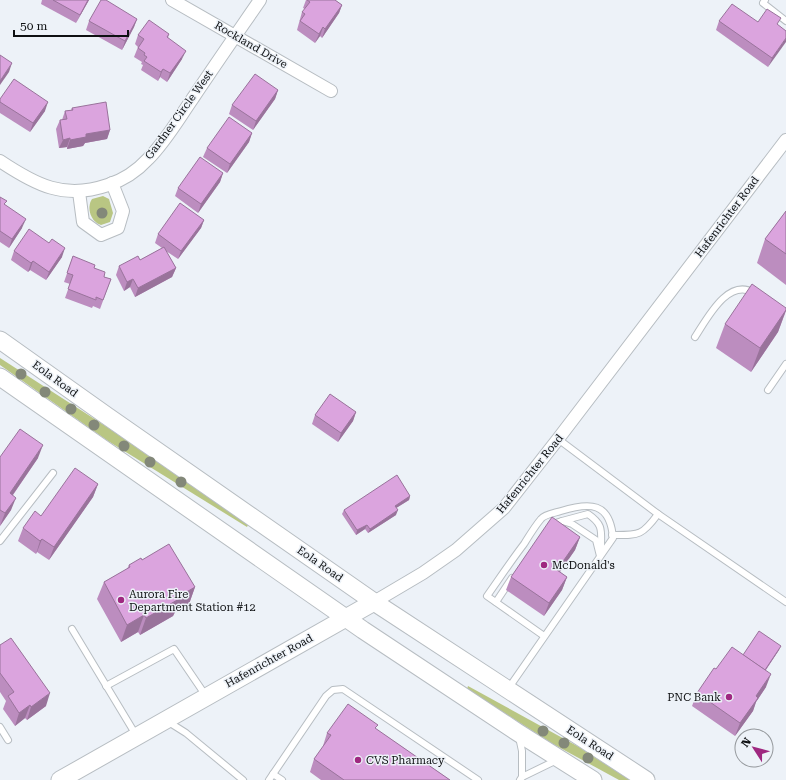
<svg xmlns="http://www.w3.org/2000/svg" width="786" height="780" viewBox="0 0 786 780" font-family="'Roboto Serif',serif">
  <rect width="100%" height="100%" fill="#edf2f8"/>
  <g fill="#b9c683">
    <path d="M103,196L109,199L113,213L110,222L101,225C91,222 86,208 92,199Z"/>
    <path d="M0,358L107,427L248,525L247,527L108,441L0,365Z"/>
    <path d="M468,686L579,747L630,780H619L553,744L467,689Z"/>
  </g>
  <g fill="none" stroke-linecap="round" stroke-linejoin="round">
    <g stroke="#b7bdc2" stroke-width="8">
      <g id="lane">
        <path d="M765,0L763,3L786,21"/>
        <path d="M695,337C707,319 728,277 754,293"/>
        <path d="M768,390L786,364"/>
        <path d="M558,439L658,514L786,602"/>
        <path d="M562,521L588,514C604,525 601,531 601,548"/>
        <path d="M552,524L562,521L572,524L596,540L600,556"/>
        <path d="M612,535C639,535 642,536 658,514"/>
        <path d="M0,541L53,473"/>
        <path d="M496,602L512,578"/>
        <path d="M72,629L136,735"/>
        <path d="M106,686L174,649L206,696"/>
        <path d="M508,689L613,538C610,502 590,502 561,511C555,513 545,514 541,519C535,526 529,536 524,544C511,561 499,579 487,596L544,636"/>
        <path d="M167,721L186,733L243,780"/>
        <path d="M0,727L8,740"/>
        <path d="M519,737L522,751V777"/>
        <path d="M273,774L282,780"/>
        <path d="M269,780L326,696L333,690L343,689L478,780"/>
        <path d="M520,780L522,777L557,760"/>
      </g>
    </g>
    <g stroke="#b7bdc2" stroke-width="14">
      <g id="street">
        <path d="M172,0L331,91"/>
        <path d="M0,161C36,185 64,200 108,185C123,180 137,171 148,159C166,141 179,118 193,98C215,65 238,32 260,0"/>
        <path d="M79,192L83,222L101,235L118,228L123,211L112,183"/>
        <path d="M374,602L423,573L456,550L504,508L558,439L786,140"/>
      </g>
    </g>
    <g stroke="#b7bdc2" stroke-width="19">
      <g id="secondary">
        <path d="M0,340L107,416L374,602L646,780"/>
        <path d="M0,377L363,630L517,732L593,780"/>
        <path d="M60,780L374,602"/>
      </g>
    </g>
    <use href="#lane" stroke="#fff" stroke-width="6"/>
    <use href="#street" stroke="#fff" stroke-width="12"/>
    <use href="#secondary" stroke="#fff" stroke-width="17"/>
  </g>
  <g fill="#838879">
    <circle cx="102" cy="213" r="5.5"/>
    <circle cx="21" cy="374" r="5.5"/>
    <circle cx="45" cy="392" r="5.5"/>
    <circle cx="71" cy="409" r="5.5"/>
    <circle cx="94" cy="425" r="5.5"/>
    <circle cx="124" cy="446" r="5.5"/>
    <circle cx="150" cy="462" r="5.5"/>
    <circle cx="181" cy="482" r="5.5"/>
    <circle cx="543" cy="731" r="5.5"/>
    <circle cx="564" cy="743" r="5.5"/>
    <circle cx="588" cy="758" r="5.5"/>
  </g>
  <g fill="#bc8dbf">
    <path d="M42,0H89L76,23L41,4Z"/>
    <path d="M306,0H335L342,5L339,13L322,38L320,36L315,43L297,30L302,12L305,9L303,8Z"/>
    <path d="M137,19L134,27L122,50L86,30L89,21Z"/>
    <path d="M719,21L758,22L778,25L786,31L768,67L716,30Z"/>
    <path d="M169,34L168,38L182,59L167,82L160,77L158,81L141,70L143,65L141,64L142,62L134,57L138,47L135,44L138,35Z"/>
    <path d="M278,90L275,99L253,130L229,114L232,105Z"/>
    <path d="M0,99L45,111L30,132L0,113Z"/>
    <path d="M72,108L110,130L107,139L85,143L83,146L67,149V147L59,148L56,129L60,120H62L65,111L71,110Z"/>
    <path d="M252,133L249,142L227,173L203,157L207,148Z"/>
    <path d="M223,173L220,182L198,213L175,196L178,188Z"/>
    <path d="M0,197L5,205L22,228L9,248L0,242Z"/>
    <path d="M786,211V285L757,263L765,239Z"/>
    <path d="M204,220L201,228L178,259L166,251L176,268L172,277L135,297L130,287L124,291L116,275L119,266L140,260L162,248L155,243L158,234Z"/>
    <path d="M14,251L62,257L46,280L30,270L28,272L11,260Z"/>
    <path d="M73,256L94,268L104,277L111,279L100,309L93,306L92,308L65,298L70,284L64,282Z"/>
    <path d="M786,308V311L778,332L751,372L716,348L725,324Z"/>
    <path d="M356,412L353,421L338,442L312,424L315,415Z"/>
    <path d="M0,457L38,458L13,495L11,510L0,526Z"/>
    <path d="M98,484L93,497L49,560L37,552L36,554L18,541L23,528L41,516Z"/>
    <path d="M410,496L409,500L396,508V515L368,533L365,529L356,535L342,514L344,510Z"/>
    <path d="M580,537L575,550L560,572L567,577L562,590L544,616L506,590L511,577Z"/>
    <path d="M142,560L195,587L189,604L175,612L173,616L140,635L138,632L121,642L97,599L104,582L127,569L129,565Z"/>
    <path d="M0,645L46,706L27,720L25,718L15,726L3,709L6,701L0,692Z"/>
    <path d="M779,650L766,670V687L756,702L753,711L735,736L692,706L697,693L716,669L743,655Z"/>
    <path d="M376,729L450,780H321L310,772L314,759L324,746H323L327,733Z"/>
  </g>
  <g fill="#99739b">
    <path d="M88,0H89L76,23L80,15Z"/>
    <path d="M342,5L339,13L322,38L325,29Z"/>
    <path d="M137,19L134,27L122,50L125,41Z"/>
    <path d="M323,27L320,36L315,43L319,34Z"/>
    <path d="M786,38V42L768,67L772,58Z"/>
    <path d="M186,51L182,59L167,82L170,73Z"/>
    <path d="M12,63L9,72L0,85V81Z"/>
    <path d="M163,69L160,77L158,81L161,72Z"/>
    <path d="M278,90L275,99L253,130L256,121Z"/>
    <path d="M48,102L45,111L30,132L33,123Z"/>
    <path d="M110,130L107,139L85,143L83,146L67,149L70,140L86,134Z"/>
    <path d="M252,133L249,142L227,173L230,164Z"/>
    <path d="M70,138L67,147L59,148L63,140Z"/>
    <path d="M223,173L220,182L198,213L201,204Z"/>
    <path d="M26,219L22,228L9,248L12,239Z"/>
    <path d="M204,220L201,228L178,259L181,251Z"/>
    <path d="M65,248L62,257L46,280L49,272Z"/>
    <path d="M33,261L30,270L28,272L31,263Z"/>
    <path d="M176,268L172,277L135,297L138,288Z"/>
    <path d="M133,279L130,287L124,291L127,282Z"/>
    <path d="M786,310L778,332L751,372L760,348Z"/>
    <path d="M356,412L353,421L338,442L341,433Z"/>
    <path d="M43,445L38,458L5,506L10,493Z"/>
    <path d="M98,484L93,497L49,560L54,547Z"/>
    <path d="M410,496L409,500L393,510L395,506Z"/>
    <path d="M16,498L11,510L0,526L5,513Z"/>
    <path d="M398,510L396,515L368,533L370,529Z"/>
    <path d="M367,525L365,529L356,535L357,530Z"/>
    <path d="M580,537L575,550L552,583L557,570Z"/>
    <path d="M42,539L37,552L36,554L40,541Z"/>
    <path d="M567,577L562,590L544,616L549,603Z"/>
    <path d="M195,587L189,604L175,612L173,616L140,635L146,618L178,597Z"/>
    <path d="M144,615L138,632L121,642L127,625Z"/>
    <path d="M781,646L779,650L758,681L760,677Z"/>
    <path d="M771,674L766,687L756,702L753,711L735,736L740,723L756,696Z"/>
    <path d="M50,693L46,706L27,720L31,707Z"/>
    <path d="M30,705L25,718L15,726L19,713Z"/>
  </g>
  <g fill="#dba4de" stroke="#99739b">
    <path d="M53,0H88L80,15Z"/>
    <path d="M101,0H106L137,19L125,41L89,21Z"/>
    <path d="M307,0H335L342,5L325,29L323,27L319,34L300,21L305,14L302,12L310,2Z"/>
    <path d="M732,4L758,22L767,9L781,18L777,24L786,31V38L772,58L719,21Z"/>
    <path d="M149,20L169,34L167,37L186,51L170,73L163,69L161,72L144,61L147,57L144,55L145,53L138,48L144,39L138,35Z"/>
    <path d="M0,55L12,63L0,81Z"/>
    <path d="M255,74L278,90L256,121L232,105Z"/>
    <path d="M14,79L48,102L33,123L0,102V99Z"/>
    <path d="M106,102L110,130L86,134V137L70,140V138L63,140L60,120L67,119L65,111L73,110L72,108Z"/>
    <path d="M229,117L252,133L230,164L207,148Z"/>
    <path d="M200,157L223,173L201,204L178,188Z"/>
    <path d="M0,197L7,201L4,204L26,219L12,239L0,231Z"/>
    <path d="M180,203L204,220L181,251L158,234Z"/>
    <path d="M786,211V254L765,239Z"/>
    <path d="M29,229L49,243L52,239L65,248L49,272L33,261L31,263L14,251Z"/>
    <path d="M164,247L176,268L138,288L133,279L127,282L119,266L138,256L140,260Z"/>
    <path d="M73,256L95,265L94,268L105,272L104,277L111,279L103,300L96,297V300L68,289L73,275L67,273Z"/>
    <path d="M752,284L786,308V310L760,348L725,324Z"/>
    <path d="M330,394L356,412L341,433L315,415Z"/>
    <path d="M20,429L43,445L10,493L16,498L5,513L0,510V457Z"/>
    <path d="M75,468L98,484L54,547L42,539L40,541L23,528L35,511L41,516Z"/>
    <path d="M397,475L410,496L395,506L398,510L370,529L367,525L357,530L344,510Z"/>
    <path d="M552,517L580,537L557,570L567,577L549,603L511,577Z"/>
    <path d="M169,544L195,587L178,597L179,599L146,618L144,615L127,625L104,582L130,567L129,565L141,558L142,560Z"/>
    <path d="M759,631L781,646L765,670L743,655Z"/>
    <path d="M11,638L50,693L31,707L30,705L19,713L8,696L14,692L0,673V645Z"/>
    <path d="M732,647L771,674L756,696L758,698L740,723L697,693L714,668L716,669Z"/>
    <path d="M348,704L378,725L375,728L450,780H344L314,759L331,735L327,733Z"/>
  </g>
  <g fill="#9f2880" stroke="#edf2f8" stroke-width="1.5">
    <circle cx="544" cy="565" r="4"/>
    <circle cx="121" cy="600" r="4"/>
    <circle cx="729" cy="697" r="4"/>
    <circle cx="358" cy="760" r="4"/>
  </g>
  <g text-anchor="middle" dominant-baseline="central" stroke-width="3" stroke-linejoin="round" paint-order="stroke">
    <g font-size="11" fill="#0e1012" stroke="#edf2f8">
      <text transform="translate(251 45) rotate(30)">Rockland Drive</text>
      <text transform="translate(179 115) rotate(-54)">Gardner Circle West</text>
      <text transform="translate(727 217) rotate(-53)">Hafenrichter Road</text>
      <text transform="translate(55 379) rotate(36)">Eola Road</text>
      <text transform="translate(530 474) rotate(-51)">Hafenrichter Road</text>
      <text transform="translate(320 564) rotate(35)">Eola Road</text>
      <text transform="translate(269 661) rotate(-29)">Hafenrichter Road</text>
      <text transform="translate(590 743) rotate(33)">Eola Road</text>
    </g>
    <g font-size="11" fill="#0e1012" stroke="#edf2f8" text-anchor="start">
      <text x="552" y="565">McDonald's</text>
      <text x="129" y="594">Aurora Fire<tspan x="129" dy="13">Department Station #12</tspan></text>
      <text x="721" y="697" text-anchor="end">PNC Bank</text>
      <text x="366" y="760">CVS Pharmacy</text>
    </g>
  </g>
  <g transform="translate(754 748) rotate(306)"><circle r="19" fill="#edf2f8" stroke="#94989c"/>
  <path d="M0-3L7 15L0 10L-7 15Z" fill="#9f2880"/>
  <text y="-6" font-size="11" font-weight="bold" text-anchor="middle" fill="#0e1012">N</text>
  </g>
  <path d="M14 30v6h114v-6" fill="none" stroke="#0e1012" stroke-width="2"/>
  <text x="20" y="30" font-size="12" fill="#0e1012" stroke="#edf2f8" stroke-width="3" paint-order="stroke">50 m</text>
</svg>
